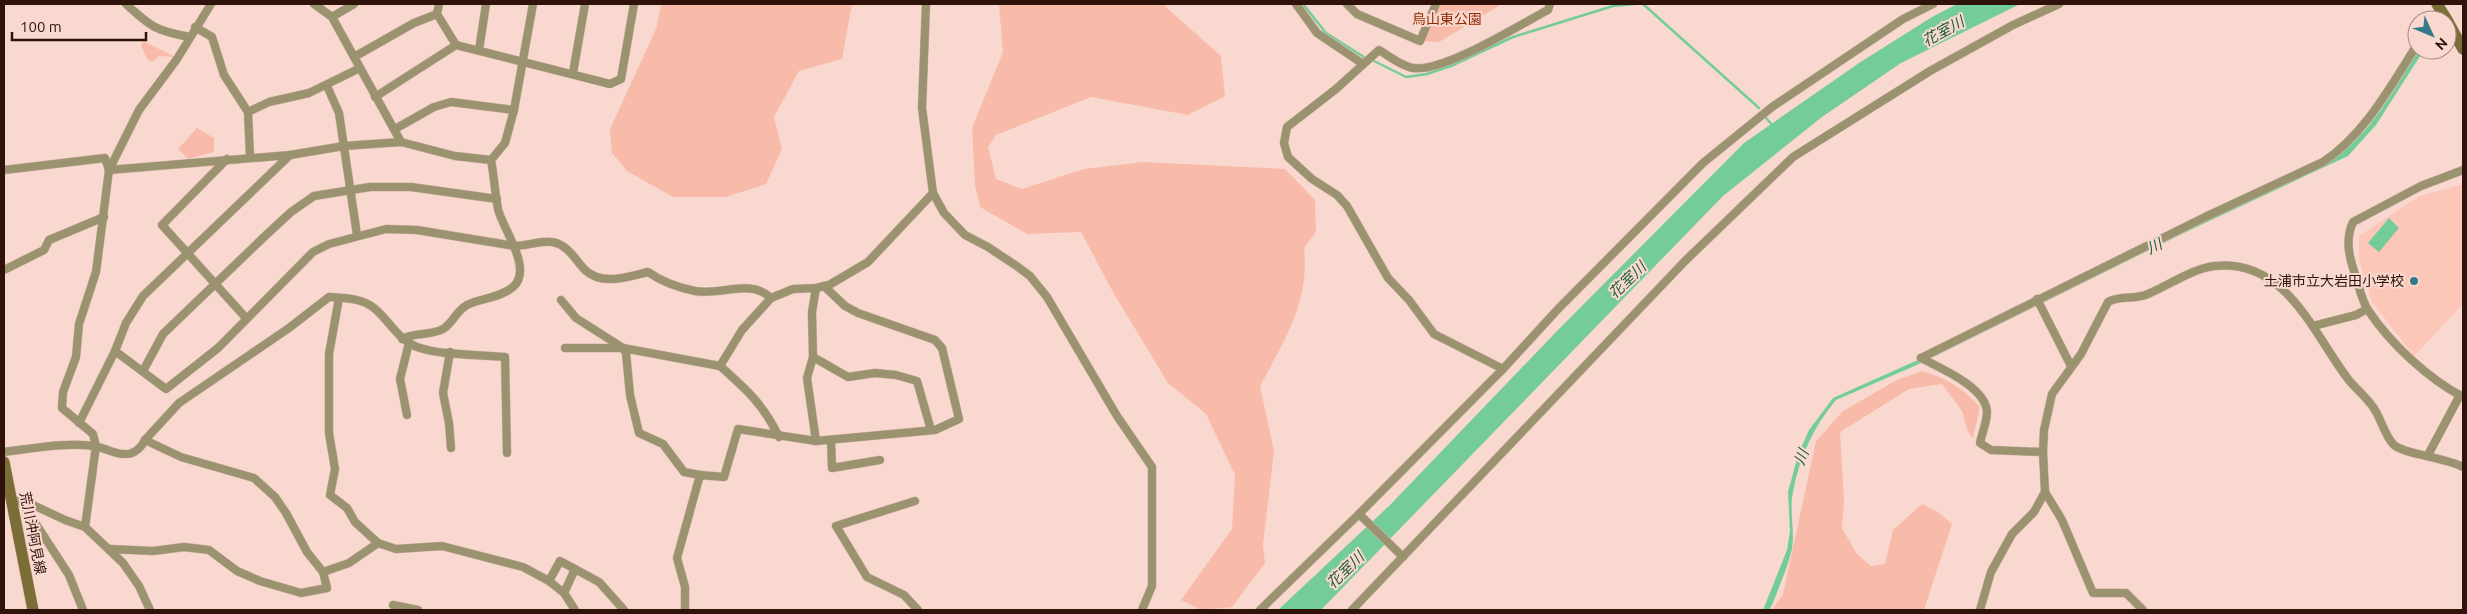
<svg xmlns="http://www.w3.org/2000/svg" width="2467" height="614" viewBox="0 0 2467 614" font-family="Ubuntu,'Noto Sans JP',sans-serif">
  <rect width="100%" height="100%" fill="#f9d9cf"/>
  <path fill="#fcc7b8" d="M2463,184V304L2414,356L2372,302L2359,259V236L2419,196Z"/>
  <g fill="#f8bbaa">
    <path d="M661,4H852L842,59L799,71L774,117L782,149L766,184L726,197H673L627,171L612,153L610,129L656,29Z"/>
    <path d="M999,4H1165L1167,8L1221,56L1225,96L1188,115L1091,97L996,135L988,147L996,179L1022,189L1084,169L1143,162L1285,169L1315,200L1316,232L1304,248C1310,302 1284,341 1260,386L1274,451L1263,545L1265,563L1232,607L1201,610L1181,600L1232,529L1235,475L1206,414L1168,383L1114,294L1081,232L1027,234L980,207L975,185L972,128L1003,52Z"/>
    <path d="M1436,4H1502L1439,42L1420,41Z"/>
    <path d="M143,41L175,57L159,56L152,62L147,59L141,46Z"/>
    <path d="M197,128L214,138V152L188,159L178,149Z"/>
    <path d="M1922,371C1946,378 1963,388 1980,407L1973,438L1968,432L1962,411L1942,384L1909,389L1840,432L1844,501L1842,528L1857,554L1871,566L1885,564L1893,530L1922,504L1938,512L1952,524L1924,610H1772L1783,594L1816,441L1843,411L1897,380Z"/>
  </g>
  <g fill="#74cd99">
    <path d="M1957,4H2020L1901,63L1822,117L1723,196L1321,610H1278L1390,505L1557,331L1744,143L1859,63L1932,17Z"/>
    <path d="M2419,50H2424L2376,125L2348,156L2188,231L1919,364L1836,400C1814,426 1799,458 1793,492C1789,510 1795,530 1792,549C1788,567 1779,586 1773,603L1769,610H1763L1787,550L1790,531L1788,492L1798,455L1809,430L1833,398L1920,359L2330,161C2370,136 2394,89 2419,50Z"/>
    <path d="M2389,218L2399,228L2379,252L2368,243Z"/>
  </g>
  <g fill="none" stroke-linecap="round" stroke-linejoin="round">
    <g stroke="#74cd99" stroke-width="2.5">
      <path d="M1303,4L1326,33L1367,59"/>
      <path d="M1643,4L1759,108"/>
      <path d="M1372,60L1406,77L1427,74L1451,66L1513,37L1613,6L1634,4"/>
      <path d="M1766,118L1773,126"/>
    </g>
    <g stroke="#d5b5ac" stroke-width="9">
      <g id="street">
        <path d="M126,4C151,27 156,31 190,37"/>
        <path d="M314,4L332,17L401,142"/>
        <path d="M439,4L437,14L456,45"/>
        <path d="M926,4L922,108L933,193L944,213L965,235L988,247L1018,267L1030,276L1047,297L1117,416L1152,467V586L1142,610"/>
        <path d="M1296,4L1317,33L1363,64"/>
        <path d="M1347,4L1357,14L1420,41L1436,4"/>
        <path d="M332,17L354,4"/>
        <path d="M2434,20L2443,13"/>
        <path d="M195,27L212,37L224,75L248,112L250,157"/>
        <path d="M479,50L486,4"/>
        <path d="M354,57L414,23L437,14"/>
        <path d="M573,73L585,4"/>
        <path d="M327,86L339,113L357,235"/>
        <path d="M375,97L456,45L610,84L621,79L634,4"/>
        <path d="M248,112L269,102L309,93L360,68"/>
        <path d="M395,129L434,107L451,102L514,110"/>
        <path d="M290,155L143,296L126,323L115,351L166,389L218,348L313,252L329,244L386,229L417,230L515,246C531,246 549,236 564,247C572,252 578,263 585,270C602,286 627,277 648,272C661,281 680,288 695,291C721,296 750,278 771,298"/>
        <path d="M227,159L162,225L246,318"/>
        <path d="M4,170L105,158L109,170"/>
        <path d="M109,170L290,155L344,146L401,142L455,156L491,160"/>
        <path d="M2463,170L2421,186L2353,222C2345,239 2349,257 2355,274C2359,286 2361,299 2368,310C2390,343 2427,378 2463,397"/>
        <path d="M4,270L44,250L49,240L104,217"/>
        <path d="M339,298L329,354V433L335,469L330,495L347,508L355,522L378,543L396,549L442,546L523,567L549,581L564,593L575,610"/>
        <path d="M2037,299L2071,366"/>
        <path d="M561,300L576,318L623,348L626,353L630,395L639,433L663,444L684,472L700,475"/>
        <path d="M2313,326L2356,315L2367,309"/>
        <path d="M402,339C414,332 430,336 443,329C453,323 456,311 467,305C481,298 500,298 513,287C534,269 502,228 498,209C495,193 494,176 491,160L505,143L514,110L533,4"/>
        <path d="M565,348H623L720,366"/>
        <path d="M450,352L443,393L449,423L451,448"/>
        <path d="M813,357L848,377L875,373L896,375L917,381L931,430"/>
        <path d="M1921,358L2205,217L2323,162C2365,134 2390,87 2417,45"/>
        <path d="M1921,358C1940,368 1986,387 1987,412C1987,422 1982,433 1980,443L1991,450L2043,452"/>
        <path d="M1503,369L1434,334L1409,300L1388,278L1347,206L1337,195L1312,179L1288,157L1284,143L1287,127L1336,89L1379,50C1389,56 1401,66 1413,68C1443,73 1519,25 1548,10L1550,4"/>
        <path d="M143,371L163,334L264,237L291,212L314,196L370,187H411L497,199"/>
        <path d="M407,415L400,379L409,343"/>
        <path d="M79,423L115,351"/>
        <path d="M779,437C763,404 747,390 720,366L742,330L771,298L793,289L816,288L829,285L868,262L933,193"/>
        <path d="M145,440L181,457L254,478L275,497L286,513L307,552L323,572"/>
        <path d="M831,440L832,468L880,460"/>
        <path d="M816,441L935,430L959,419L942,348L935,340L858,313L845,306L824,286"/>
        <path d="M4,452C30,449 72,441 97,447C109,449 120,457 132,453C139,450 142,446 145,440L179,403L289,328L329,297C344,298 362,298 374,308C389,320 397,339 417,347C443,356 477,354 505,357L507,453"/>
        <path d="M2428,455L2460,395"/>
        <path d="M11,500L31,504L65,520L85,527L123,563L139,586L150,610"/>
        <path d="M915,501L836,526L867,577L904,595L918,610"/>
        <path d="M23,504L69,575L83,610"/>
        <path d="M1359,514L1403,557"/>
        <path d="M85,527L96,446L93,434L62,408L63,392L76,357L79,324L96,272L109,170L139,110L177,59L211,4"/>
        <path d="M110,549L153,551L184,547L209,550L237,571L260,581L301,593L327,588L323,572L349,563L378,543"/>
        <path d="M549,581L560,561L599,582L624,610"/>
        <path d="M564,593L575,569"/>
        <path d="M393,605L418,610"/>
        <path d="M685,610V587L677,558L700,475L724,477L738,429L816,441L807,378L813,357L812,312L816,288"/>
        <path d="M1260,610L1359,514L1503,369L1558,309L1703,163L1772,107L1903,19L1933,4"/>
        <path d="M1352,610L1685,261L1793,157L1930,71L2013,25L2059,4"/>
        <path d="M1980,610L1991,572L2012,534L2034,512L2045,492"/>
        <path d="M2143,610L2126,593H2093L2062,520L2045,492L2043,452L2044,430L2052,394L2081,354L2108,302C2120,295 2135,300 2148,294C2169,285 2192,269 2214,266C2286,258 2313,333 2348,379C2356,389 2366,397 2373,407C2381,418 2384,434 2393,444C2401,454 2445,457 2463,467"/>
      </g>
    </g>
    <g stroke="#d5b5ac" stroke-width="12">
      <g id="secondary">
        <path d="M2437,4L2447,20"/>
        <path d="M2447,20L2463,49"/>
        <path d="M4,462L33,610"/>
      </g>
    </g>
    <use href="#street" stroke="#9b936f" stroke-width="8"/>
    <use href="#secondary" stroke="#7a6d35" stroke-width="11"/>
  </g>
  <circle fill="#36798a" stroke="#f9d9cf" stroke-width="2" cx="2414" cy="281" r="5"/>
  <g text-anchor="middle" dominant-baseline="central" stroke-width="4" stroke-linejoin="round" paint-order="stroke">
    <g font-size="14" fill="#902904" stroke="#f9d9cf">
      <text x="1447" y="19">烏山東公園</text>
    </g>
    <g font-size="14" fill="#2f130b" stroke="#f9d9cf" text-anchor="end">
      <text x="2404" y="281">土浦市立大岩田小学校</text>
    </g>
    <g font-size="14" fill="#2f130b" stroke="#f9d9cf">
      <text transform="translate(33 533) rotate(79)">荒川沖阿見線</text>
    </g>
    <g font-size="15" font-style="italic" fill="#1c5d3b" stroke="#f9d9cf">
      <text transform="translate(1943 31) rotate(-29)">花室川</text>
      <text transform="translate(2154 246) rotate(-26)">川</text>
      <text transform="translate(1627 280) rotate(-44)">花室川</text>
      <text transform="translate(1801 457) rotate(-69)">川</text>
      <text transform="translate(1345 570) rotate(-44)">花室川</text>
    </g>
  </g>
  <rect width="2467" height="614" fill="none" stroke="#2f130b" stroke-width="10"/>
  <g transform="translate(2432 35) rotate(134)"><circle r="24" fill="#f9d9cf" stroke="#a88a81"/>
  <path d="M0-4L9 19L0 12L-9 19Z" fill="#36798a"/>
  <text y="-8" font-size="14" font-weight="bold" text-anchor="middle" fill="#2f130b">N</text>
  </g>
  <path d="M12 32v8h134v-8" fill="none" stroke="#2f130b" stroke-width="2.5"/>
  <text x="20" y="32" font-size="15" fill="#2f130b" stroke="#f9d9cf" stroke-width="4" paint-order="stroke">100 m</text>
</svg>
